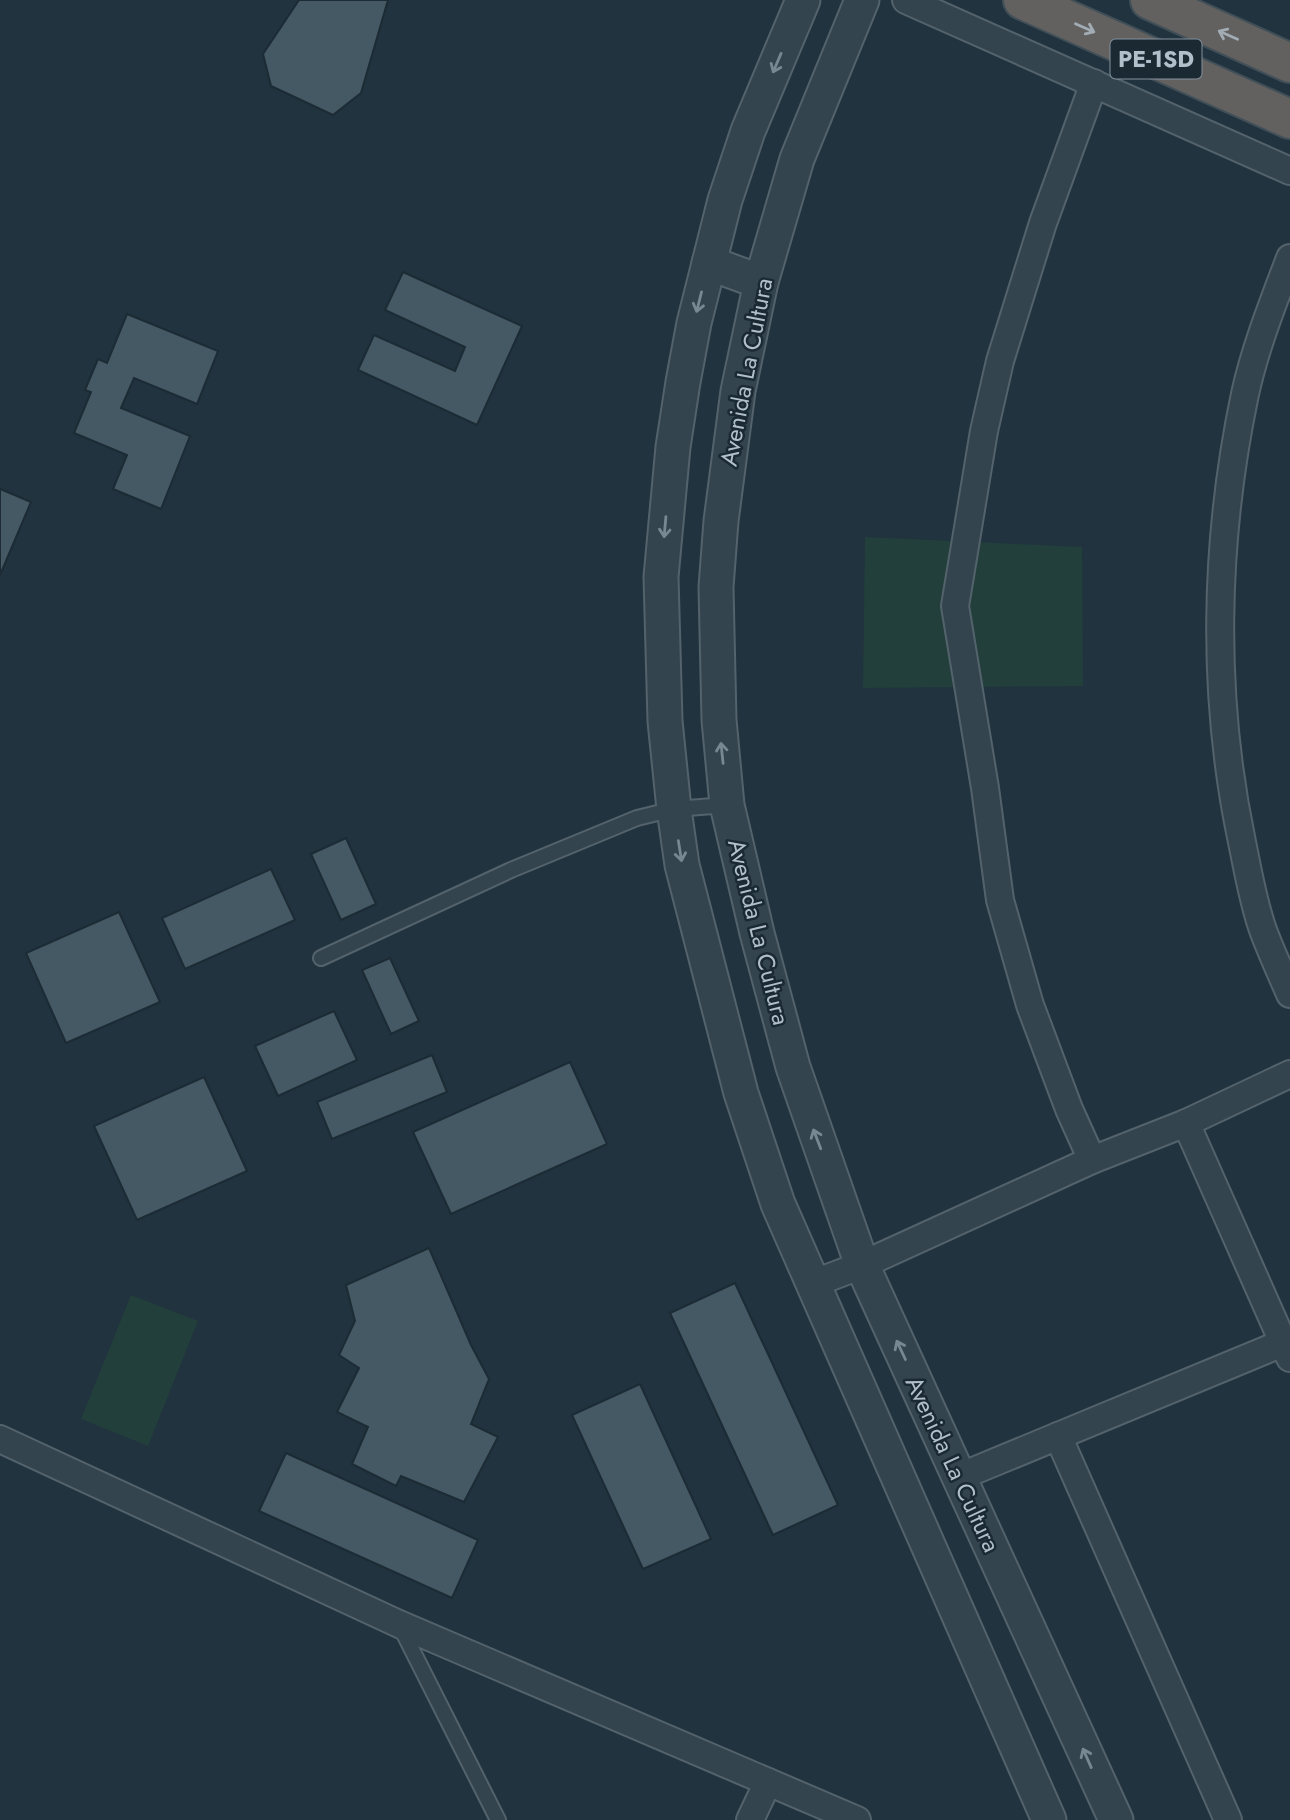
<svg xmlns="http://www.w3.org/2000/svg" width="1290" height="1820" viewBox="0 0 1290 1820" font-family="Jost,sans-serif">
  <rect width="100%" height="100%" fill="#20333e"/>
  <g fill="#223f3c">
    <path d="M865,537L1082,547L1083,686L863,688Z"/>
    <path d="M131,1295L198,1321L148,1446L81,1419Z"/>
  </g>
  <g fill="#445964" stroke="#1c2b34" stroke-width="2">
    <path d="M299,0H388L361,93L333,115L271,86L263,54Z"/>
    <path d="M403,272L522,326L477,425L358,370L374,335L455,371L465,347L385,310Z"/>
    <path d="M127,314L218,351L197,404L134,378L121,408L190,436L161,509L113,489L127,455L74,433L91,392L85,390L98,359L107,363Z"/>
    <path d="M0,489L31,502L0,575Z"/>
    <path d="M346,838L376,904L341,920L311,854Z"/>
    <path d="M271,869L295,920L185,969L162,918Z"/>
    <path d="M119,912L160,1002L66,1043L26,953Z"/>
    <path d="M390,958L419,1021L391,1034L362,970Z"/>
    <path d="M334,1011L357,1060L278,1096L255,1046Z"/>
    <path d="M432,1055L447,1092L332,1139L317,1102Z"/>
    <path d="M570,1062L607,1144L451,1214L413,1132Z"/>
    <path d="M204,1077L247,1171L137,1220L94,1126Z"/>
    <path d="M429,1248L471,1345L489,1379L471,1424L498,1437L464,1502L401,1476L396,1486L352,1464L368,1427L337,1412L359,1368L339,1355L355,1321L346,1285Z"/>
    <path d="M735,1283L838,1505L773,1535L670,1313Z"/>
    <path d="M640,1384L711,1539L643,1569L572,1415Z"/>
    <path d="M286,1453L478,1540L452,1598L259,1511Z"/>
  </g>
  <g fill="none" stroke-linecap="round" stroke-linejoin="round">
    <g stroke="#53626b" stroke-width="18">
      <g id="service">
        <path d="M321,958L511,870L637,818L674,809L727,805"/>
        <path d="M401,1628L498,1820"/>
      </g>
    </g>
    <g stroke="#53626b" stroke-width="30">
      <g id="minor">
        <path d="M906,0L1290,171"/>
        <path d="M1290,258C1273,303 1255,348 1245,394C1214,542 1211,695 1242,842C1248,871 1253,902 1263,930C1271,952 1281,973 1290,994"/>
        <path d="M1186,1123L1290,1358"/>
        <path d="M1092,1160L1069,1109L1030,1005L1000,900L985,788L955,606L984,431L1000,361L1043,223L1094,83"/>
        <path d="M812,1284L862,1265L1092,1160L1186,1123L1290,1074"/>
        <path d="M1058,1436L1228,1820"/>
        <path d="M0,1439L399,1624L857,1820"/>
        <path d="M959,1477L1290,1340"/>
        <path d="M750,1820L768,1782"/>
      </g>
    </g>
    <g stroke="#53626b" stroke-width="37">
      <g id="tertiary">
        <path d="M803,0L748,131L725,200L694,323L683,382L673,447L661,577L665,721L674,809L682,865L741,1093L778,1204L1049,1820"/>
        <path d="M862,0L797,159L761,282L738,391L721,521L716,587L719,720L727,805L757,933L793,1067L862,1265L1116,1820"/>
        <path d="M709,263L761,282"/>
      </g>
    </g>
    <g stroke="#404f58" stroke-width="42">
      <g id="trunk">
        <path d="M1023,0L1290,119"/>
        <path d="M1150,0L1290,63"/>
      </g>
    </g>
    <use href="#service" stroke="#34444e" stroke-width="14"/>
    <use href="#minor" stroke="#34444e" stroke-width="26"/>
    <use href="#tertiary" stroke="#34444e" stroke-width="33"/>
    <use href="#trunk" stroke="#636160" stroke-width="38"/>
  </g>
  <defs><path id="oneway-shaft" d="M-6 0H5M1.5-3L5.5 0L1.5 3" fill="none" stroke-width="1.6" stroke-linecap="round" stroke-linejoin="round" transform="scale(1.75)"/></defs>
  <g stroke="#a1acb4">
    <use href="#oneway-shaft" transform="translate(1085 28) rotate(24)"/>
    <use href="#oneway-shaft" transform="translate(1228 35) rotate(-156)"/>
  </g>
  <g stroke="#788892">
    <use href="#oneway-shaft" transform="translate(777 63) rotate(113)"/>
    <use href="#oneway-shaft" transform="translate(699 302) rotate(104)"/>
    <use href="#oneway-shaft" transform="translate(665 527) rotate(95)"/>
    <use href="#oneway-shaft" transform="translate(722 753) rotate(-96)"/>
    <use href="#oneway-shaft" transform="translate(680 851) rotate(81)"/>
    <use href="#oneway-shaft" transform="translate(817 1139) rotate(-111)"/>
    <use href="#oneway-shaft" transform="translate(901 1350) rotate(-115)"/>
    <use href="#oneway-shaft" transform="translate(1087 1758) rotate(-114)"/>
  </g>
  <g text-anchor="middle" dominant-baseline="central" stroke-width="5" stroke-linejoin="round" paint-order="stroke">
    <rect fill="#1a2932" stroke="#83929c" stroke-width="2" x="1110.5" y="39.5" width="91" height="39" rx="5"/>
    <g font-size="23" font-weight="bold" fill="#b0bfc9">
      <text x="1156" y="59">PE-1SD</text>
    </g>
    <g font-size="24" fill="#b0bfc9" stroke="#1a2932">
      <text transform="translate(746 372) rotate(-79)">Avenida La Cultura</text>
      <text transform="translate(759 932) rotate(76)">Avenida La Cultura</text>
      <text transform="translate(953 1464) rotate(65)">Avenida La Cultura</text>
    </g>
  </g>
</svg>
